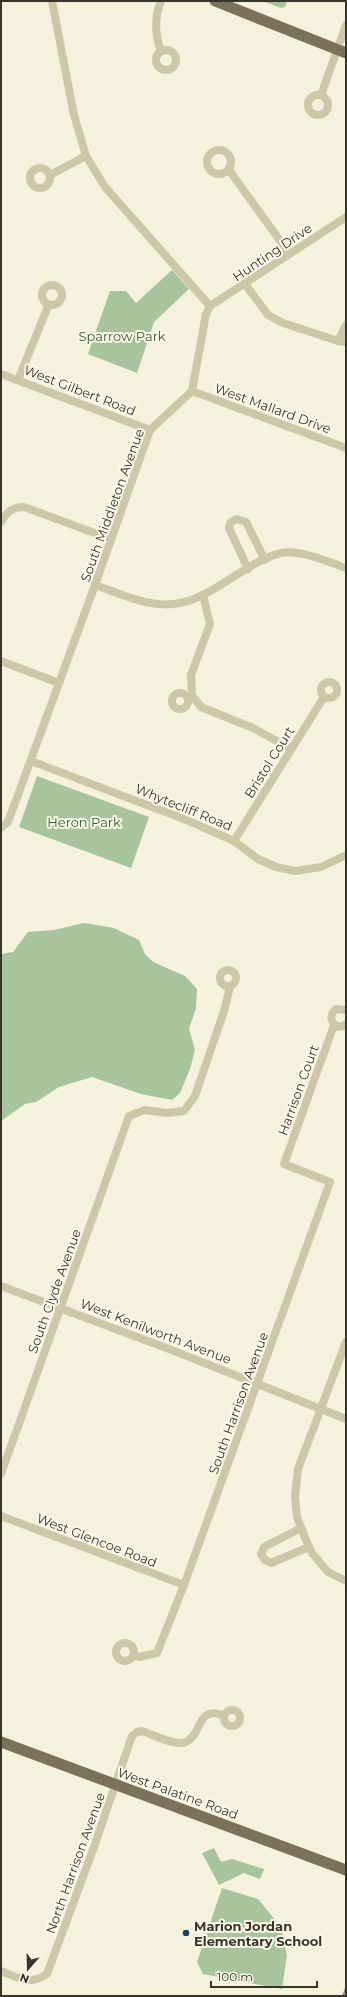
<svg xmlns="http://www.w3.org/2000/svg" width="347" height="1997" viewBox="0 0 347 1997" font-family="Montserrat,sans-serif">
  <rect width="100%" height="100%" fill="#f4f2dd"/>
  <g fill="#a7c49c">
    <path d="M262,1H287L285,7L281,8Z"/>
    <path d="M172,270L189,289L154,322L137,373L88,354L110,291H126L136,303Z"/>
    <path d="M37,776L149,817L131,868L19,827Z"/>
    <path d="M84,923L114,928L139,940L145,954L153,962L185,976L197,989L196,1008L189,1029L195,1050L190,1069L180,1093L172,1100L141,1094L92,1077L59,1087L36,1102L25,1104L1,1121V954L13,952L28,932L54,930Z"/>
    <path d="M214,1848L221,1862L232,1859L264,1869L260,1879L244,1873L219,1885L202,1853Z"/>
    <path d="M222,1888L258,1899L281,1927L287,1955L282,1989L203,1974L197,1962Z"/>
  </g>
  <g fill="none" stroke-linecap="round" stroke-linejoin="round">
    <path stroke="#7a9ab2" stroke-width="2" d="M343,1996L346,1988"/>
    <g stroke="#cdc7a8" stroke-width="8">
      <path d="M161,1C154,18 155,35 161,51"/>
      <circle cx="166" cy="60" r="10"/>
      <circle cx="318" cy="105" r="10"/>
      <path d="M321,95L346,25"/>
      <circle cx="219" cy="162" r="12"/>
      <circle cx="40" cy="178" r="10"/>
      <path d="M229,170L289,253"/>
      <path d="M50,175L86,156"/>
      <path d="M245,284L268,315L283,323L338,341L346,342"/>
      <circle cx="52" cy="295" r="10"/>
      <path d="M210,306L346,217"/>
      <path d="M338,341L346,325"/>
      <path d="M1,374L150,430"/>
      <path d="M18,380L49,304"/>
      <path d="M192,391L346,448"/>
      <path d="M1,522C7,512 12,507 24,507L111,539"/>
      <path d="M248,569L229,528L230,523L236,519L246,522L265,560"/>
      <path d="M95,585C121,594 146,607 174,604C214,599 244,562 281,553C299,549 329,562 346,568"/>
      <path d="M203,595L210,624L191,675L192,695L201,707L253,728L291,749"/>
      <path d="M1,661L59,683"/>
      <circle cx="329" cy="690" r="8"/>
      <circle cx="180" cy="701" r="8"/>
      <path d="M31,761L189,821L234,841L258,859L276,867L295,871L321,867L346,855"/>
      <path d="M1,828L8,822L95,585L150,430L192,391L206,314L210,306L105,187L86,156L74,115L52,1"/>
      <path d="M234,841L324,697"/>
      <circle cx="228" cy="978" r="8"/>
      <path d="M346,1010L336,1009C329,1015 330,1022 338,1027L346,1025"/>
      <path d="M1,1286L169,1349L346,1419"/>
      <path d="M346,1342L298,1469L295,1496L297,1517L305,1538L312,1553L328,1572L346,1581"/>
      <path d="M1,1474L129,1116L145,1110L167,1113L184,1111L195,1096L224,1011L230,987"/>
      <path d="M1,1516L184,1585"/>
      <path d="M301,1528L264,1547L261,1554L265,1560L271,1563L309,1547"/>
      <circle cx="125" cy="1652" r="9"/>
      <path d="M133,1655L139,1657L157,1653L184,1585L330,1182L284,1164L334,1025"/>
      <circle cx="232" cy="1718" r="8"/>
      <path d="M1,1971C19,1978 30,1986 47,1974L94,1847L132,1736L137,1732L142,1731C154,1735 170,1744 182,1743C203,1740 195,1703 224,1716"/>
    </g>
    <g stroke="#7c7259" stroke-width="11">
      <path d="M215,1L346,53"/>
      <path d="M1,1742L346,1870"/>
    </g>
  </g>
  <circle fill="#1c405d" stroke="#fbf9ea" stroke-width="1.5" cx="186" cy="1933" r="4"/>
  <g text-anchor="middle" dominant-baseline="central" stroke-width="4" stroke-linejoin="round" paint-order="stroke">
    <g font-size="13" fill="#393429" stroke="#fbf9ea">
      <text transform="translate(272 252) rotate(-34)">Hunting Drive</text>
      <text transform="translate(80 390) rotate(21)">West Gilbert Road</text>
      <text transform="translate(273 408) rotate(20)">West Mallard Drive</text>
      <text transform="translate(112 505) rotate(-70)">South Middleton Avenue</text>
      <text transform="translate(269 762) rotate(-58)">Bristol Court</text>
      <text transform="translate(184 807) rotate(22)">Whytecliff Road</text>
      <text transform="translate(298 1090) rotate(-70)">Harrison Court</text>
      <text transform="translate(54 1291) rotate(-70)">South Clyde Avenue</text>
      <text transform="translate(156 1331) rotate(21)">West Kenilworth Avenue</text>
      <text transform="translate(238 1403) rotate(-70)">South Harrison Avenue</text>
      <text transform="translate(97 1540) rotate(21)">West Glencoe Road</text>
      <text transform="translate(178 1793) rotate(20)">West Palatine Road</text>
      <text transform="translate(75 1863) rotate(-70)">North Harrison Avenue</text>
    </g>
    <g font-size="13" fill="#36592b" stroke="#fbf9ea">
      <text x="122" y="336">Sparrow Park</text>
      <text x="84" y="822">Heron Park</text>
    </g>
    <g font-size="13" font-weight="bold" fill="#393429" stroke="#fbf9ea" text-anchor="start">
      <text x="194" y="1926">Marion Jordan<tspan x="194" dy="15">Elementary School</tspan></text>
    </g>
  </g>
  <rect width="347" height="1997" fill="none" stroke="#393429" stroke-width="4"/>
  <g transform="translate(28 1969) rotate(200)" stroke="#fbf9ea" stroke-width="3" paint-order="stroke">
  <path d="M0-3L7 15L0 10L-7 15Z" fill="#393429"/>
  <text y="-6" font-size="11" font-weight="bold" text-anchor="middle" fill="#393429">N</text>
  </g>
  <path d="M211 1981v6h106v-6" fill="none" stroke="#393429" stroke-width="2"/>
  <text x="217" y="1981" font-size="12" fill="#393429" stroke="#fbf9ea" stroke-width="3" paint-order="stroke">100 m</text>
</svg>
